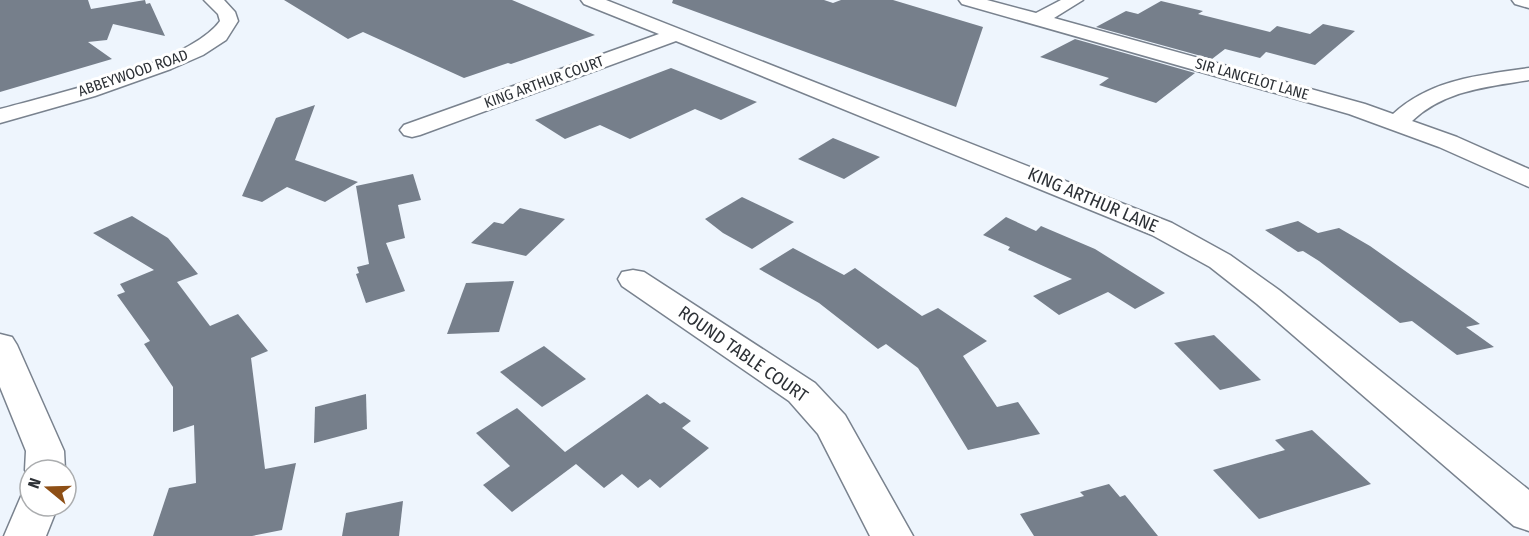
<svg xmlns="http://www.w3.org/2000/svg" width="1529" height="536" viewBox="0 0 1529 536" font-family="'Fira Sans Condensed',sans-serif">
  <rect width="100%" height="100%" fill="#eef5fd"/>
  <g fill="#767f8b">
    <path d="M0,0H88L91,9L145,0L146,4L150,3L165,36L113,24L107,40L88,42L112,59L0,92Z"/>
    <path d="M284,0H512L595,35L511,64L508,63L464,78L363,32L348,39Z"/>
    <path d="M673,0H824L833,3L841,0H893L983,27L956,107L672,3Z"/>
    <path d="M1161,1L1203,11L1198,14L1270,32L1277,26L1310,34L1323,24L1355,31L1315,65L1266,52L1260,58L1225,49L1212,59L1096,27L1126,11L1138,14Z"/>
    <path d="M1075,39L1195,73L1156,103L1099,85L1109,78L1040,57Z"/>
    <path d="M671,68L757,102L721,120L695,109L630,139L600,125L565,139L535,120Z"/>
    <path d="M315,105L295,160L358,182L325,202L287,187L262,202L242,196L276,118Z"/>
    <path d="M833,138L880,157L844,179L798,159Z"/>
    <path d="M413,174L421,200L398,205L405,238L386,243L405,291L366,303L356,274L359,273L357,267L369,264L356,186Z"/>
    <path d="M742,197L794,222L752,249L723,233L705,219Z"/>
    <path d="M520,208L565,219L526,256L471,243L494,222L503,224Z"/>
    <path d="M132,216L168,238L198,274L177,282L210,326L238,314L268,351L251,358L265,469L296,463L282,530L252,536H153L169,488L196,483L194,425L173,432V387L144,344L150,341L117,295L125,292L120,284L154,270L93,233Z"/>
    <path d="M1006,217L1036,231L1041,226L1095,249L1165,293L1135,309L1108,292L1059,315L1033,296L1072,279L1008,250L1010,247L983,235Z"/>
    <path d="M1298,221L1318,233L1339,228L1370,246L1480,324L1466,327L1494,347L1457,355L1412,321L1400,323L1319,261L1303,251L1298,252L1265,230Z"/>
    <path d="M793,248L844,275L855,268L922,316L938,308L987,341L963,356L997,407L1018,402L1040,434L968,450L918,368L886,344L878,349L819,303L759,269Z"/>
    <path d="M514,281L499,332L447,334L466,283Z"/>
    <path d="M1214,335L1261,380L1220,390L1174,343Z"/>
    <path d="M544,346L586,379L542,407L500,372Z"/>
    <path d="M366,394L367,429L314,443L315,407Z"/>
    <path d="M647,394L660,404L664,402L691,421L682,428L709,448L660,488L650,479L638,488L622,474L604,488L576,464L512,512L483,485L510,466L476,433L517,408L565,452Z"/>
    <path d="M1312,430L1371,484L1259,519L1213,470L1285,450L1275,440Z"/>
    <path d="M1109,484L1120,497L1125,495L1158,536H1034L1020,514L1084,496L1080,492Z"/>
    <path d="M403,501L399,536H342L346,513Z"/>
  </g>
  <g fill="none" stroke-linecap="round" stroke-linejoin="round">
    <g stroke="#79828e" stroke-width="3">
      <g id="street">
        <path d="M204,0H224L235,12L238,21L226,40L203,55L171,69L95,96L0,123V109C52,95 190,63 220,21L218,14Z"/>
        <path d="M581,0H606L1172,223L1230,255L1279,290L1529,490V531L1514,526L1257,304L1210,267L1152,235L676,41L420,135L412,137L404,135L400,130L404,125L659,34L584,4Z"/>
        <path d="M959,0H987L1036,13L1061,0H1083L1054,18L1365,104L1393,114C1431,79 1480,75 1529,68V80C1487,87 1445,90 1412,121L1457,137L1529,169V187L1439,147L1349,114L962,4Z"/>
        <path d="M1512,0H1529V8L1515,4Z"/>
        <path d="M633,270L644,272L815,383L845,415L913,536H870L818,434L789,401L622,286L618,279L622,272Z"/>
        <path d="M0,334L12,337L17,345L64,451L65,470H30V479L25,470L26,451L0,387Z"/>
        <path d="M30,491V506H58L46,536H4L22,494Z"/>
      </g>
    </g>
    <use href="#street" fill="#fff" fill-rule="evenodd"/>
  </g>
  <g text-anchor="middle" dominant-baseline="central" stroke-width="6" stroke-linejoin="round" paint-order="stroke">
    <g font-size="15" fill="#2d3136" stroke="#fff">
      <text transform="translate(133 73) rotate(-19)">ABBEYWOOD ROAD</text>
      <text transform="translate(1252 79) rotate(16)">SIR LANCELOT LANE</text>
      <text transform="translate(544 82) rotate(-20)">KING ARTHUR COURT</text>
    </g>
    <g font-size="18" fill="#2d3136" stroke="#fff">
      <text transform="translate(1093 200) rotate(23)">KING ARTHUR LANE</text>
      <text transform="translate(743 354) rotate(35)">ROUND TABLE COURT</text>
    </g>
  </g>
  <g transform="translate(48 488) rotate(289)"><circle r="28" fill="#ffffff" stroke="#abadaf" stroke-width="1.5"/>
  <path d="M0-4.5L10 22L0 15L-10 22Z" fill="#8e4f15"/>
  <text y="-9" font-size="16" font-weight="bold" text-anchor="middle" fill="#2d3136">N</text>
  </g>
</svg>
